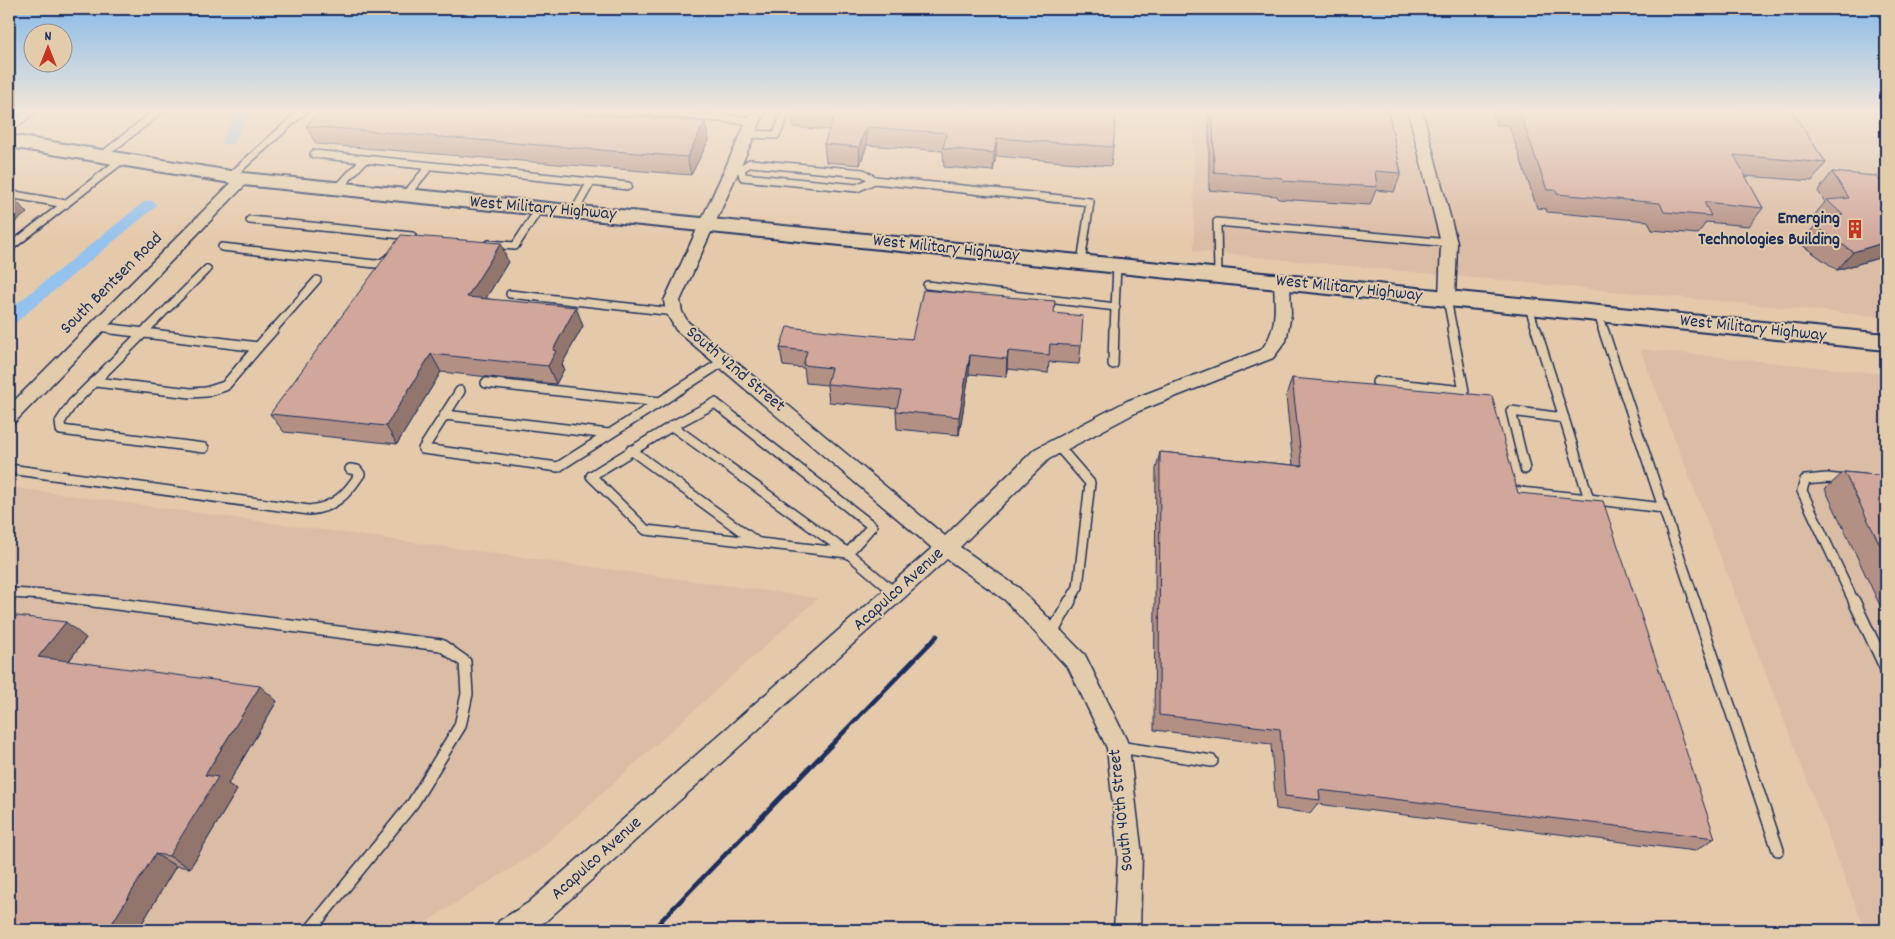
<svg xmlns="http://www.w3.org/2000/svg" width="1895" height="939" viewBox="0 0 1895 939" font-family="Dekko,sans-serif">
  <rect width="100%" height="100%" fill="#e5c9ab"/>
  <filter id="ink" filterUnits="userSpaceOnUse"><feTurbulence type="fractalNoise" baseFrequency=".02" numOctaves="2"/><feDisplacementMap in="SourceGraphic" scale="10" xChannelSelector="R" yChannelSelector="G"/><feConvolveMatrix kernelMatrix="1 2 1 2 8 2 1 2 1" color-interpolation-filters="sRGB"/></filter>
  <g filter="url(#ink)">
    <g fill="#dbbca5">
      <path d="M1193,110H1886V317L1194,251Z"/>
      <path d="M1640,349L1886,374V930H1865Z"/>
      <path d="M9,487L818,598L537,852L413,930H9Z"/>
    </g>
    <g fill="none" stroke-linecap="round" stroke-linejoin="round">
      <g fill="#93c2ee" fill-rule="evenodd">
        <path d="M236,110H250L234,144H224L222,141Z"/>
        <path d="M149,200L154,202L156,205L154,208L15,323L9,325V310L144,202Z"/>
      </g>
      <g stroke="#1b2f5e" stroke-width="10">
        <g id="lane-far2">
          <path d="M632,110L753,121"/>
          <path d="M9,128L33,110"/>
          <path d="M746,134L776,135L787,110"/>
          <path d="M314,154L591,182L574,212"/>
          <path d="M102,156L160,110"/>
          <path d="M731,168L741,169L750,163L863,173L874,180L1090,202L1081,263"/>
          <path d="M741,169L743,177L857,188L874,180"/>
          <path d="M230,177L304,110"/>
          <path d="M591,182L628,186"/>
          <path d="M337,189L364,160"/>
          <path d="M9,194L66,204"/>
          <path d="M405,196L429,167"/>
          <path d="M250,220L412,236"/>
          <path d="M489,244L515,246L539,209"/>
          <path d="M222,247L375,264L381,263L390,257"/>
          <path d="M9,248L123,159"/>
          <path d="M1218,276L1217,222L1449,243"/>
          <path d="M927,285L1116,307"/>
          <path d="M510,294L674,312"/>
          <path d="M1447,299L1453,330"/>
          <path d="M1529,307L1536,330"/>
          <path d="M1598,314L1603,330"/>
          <path d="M98,327L122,330"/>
          <path d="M146,330L207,269"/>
          <path d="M273,330L317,280"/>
          <path d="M1114,330L1117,266"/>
        </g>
      </g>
      <g stroke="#1b2f5e" stroke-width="12">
        <g id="lane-far1">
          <path d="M147,329L72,404L60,422L61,430L204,448"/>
          <path d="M1603,329L1695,602"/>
          <path d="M258,347L274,329"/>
          <path d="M1113,364L1114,329"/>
          <path d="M95,382L191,393L206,392L225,386L258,347L112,329"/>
          <path d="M1377,382L1464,391L1452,329"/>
          <path d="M486,383L660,402"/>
          <path d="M460,391L423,449L558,467L724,361"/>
          <path d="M445,415L609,434"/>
          <path d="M1564,418L1589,499L1663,508"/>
          <path d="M672,426L848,553"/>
          <path d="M672,426L591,476L646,530L848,553"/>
          <path d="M672,426L715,403L872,526L848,553"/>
          <path d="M1058,446L1090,483L1078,587L1069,602"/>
          <path d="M631,450L758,543"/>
          <path d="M9,469L309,510C334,508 347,494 360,474L357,470L350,469"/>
          <path d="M1525,469L1511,411L1564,418L1536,329"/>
          <path d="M1846,480L1827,478L1805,480L1802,491L1854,602"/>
          <path d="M1511,491L1589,499"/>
          <path d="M848,553L895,593"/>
          <path d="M9,593L46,595L102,602"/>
        </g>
      </g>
      <g stroke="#1b2f5e" stroke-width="14">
        <g id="lane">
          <path d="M93,601L441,645L465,662L467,694L460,726L413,803L310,930"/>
          <path d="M1694,601L1778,850"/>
          <path d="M1854,601L1886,669"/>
          <path d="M1051,635L1070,601"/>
          <path d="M1118,747L1212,761"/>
        </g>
      </g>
      <g stroke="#1b2f5e" stroke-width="3">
        <g id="street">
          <path d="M752,110H766L680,301L682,312L688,322L945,536L1035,449L1127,401L1261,350C1278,330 1275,307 1274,283L1276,279L1282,278L1288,279L1290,283L1291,314L1286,341L1273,358L1139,411L1049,459L960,547L1019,588L1085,655L1126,739L1129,747L1142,855L1140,930H1114L1118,855L1107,748L1069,669L1005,600L947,559L546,921L531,930H495L499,921L528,903L932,548L676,330L666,312L664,301Z"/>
          <path d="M1408,110H1422L1457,243L1455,299L1453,303L1447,304L1441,303L1439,299L1441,243Z"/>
          <path d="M243,175L248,176L250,179L248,182L15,422L9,424V406L238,176Z"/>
        </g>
      </g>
      <g stroke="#1b2f5e" stroke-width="4">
        <path id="secondary" d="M9,135L243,173L1886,334V350L243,185L9,147Z"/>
      </g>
      <use href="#lane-far2" stroke="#e2ccac" stroke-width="7"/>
      <use href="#lane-far1" stroke="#e2ccac" stroke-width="9"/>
      <use href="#lane" stroke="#e2ccac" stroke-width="11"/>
      <use href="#street" fill="#e2ccac" fill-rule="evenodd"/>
      <use href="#secondary" fill="#e2ccac" fill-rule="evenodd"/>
      <path stroke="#1b2f5e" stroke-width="4.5" d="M652,930L937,636"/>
    </g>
    <g fill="#b39084" stroke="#1b2f5e">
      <path d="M791,110H1116L1113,147L1111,166L996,156L993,171L944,167L943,151L867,145L860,165L826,162L824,144L830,130L793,127Z"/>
      <path d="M1209,110H1388L1401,173L1394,192L1376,190L1370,205L1278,199L1277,196L1209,190Z"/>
      <path d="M1492,110H1791L1826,163L1812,181L1745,176L1763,208L1749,226L1706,222L1698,234L1652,230L1648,221L1547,212L1546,209L1537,208L1512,134L1508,125H1497Z"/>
      <path d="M705,122L709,140L691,175L316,144L306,126Z"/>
      <path d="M1832,172L1879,180L1886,185V257H1882L1837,270L1802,245L1805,242L1803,241L1817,223L1812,218L1825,202L1818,191Z"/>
      <path d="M508,262L486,298L583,326L562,364L564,369L556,384L441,372L397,444L284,432L270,414Z"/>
      <path d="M1054,313L1081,346L1079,364L1049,362L1048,373L1007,369L1006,377L969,374L959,435L897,429L896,411L897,408L829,402L827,385L806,383L804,368L783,366L780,348L912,339Z"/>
      <path d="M1292,378L1518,493L1715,838L1695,851L1317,804L1310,813L1276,809L1271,744L1154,730L1156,469L1160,452L1293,465L1286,396Z"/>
      <path d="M1844,472L1886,476V636L1879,621L1885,616L1825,489Z"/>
      <path d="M9,615L86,638L69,661L277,701L228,784L237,790L190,868L176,866L138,930H9Z"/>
    </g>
    <g fill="#92756c" stroke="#1b2f5e">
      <path d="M705,122L709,140L691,175L687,157Z"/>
      <path d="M866,127L867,145L860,165L859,147Z"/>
      <path d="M997,138L996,156L993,171L994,153Z"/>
      <path d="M11,195L27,213L9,227V196Z"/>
      <path d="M1886,242V251L1882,257L1837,270L1853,252Z"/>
      <path d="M501,243L508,262L476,315L467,297Z"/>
      <path d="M576,307L583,326L562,364L564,369L556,384L548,366L553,350Z"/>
      <path d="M1008,351L1007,369L1006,377L1007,359Z"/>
      <path d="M431,354L441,372L397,444L386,426Z"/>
      <path d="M970,355L969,374L959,435V417Z"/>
      <path d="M66,622L86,638L60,672L38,657Z"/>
      <path d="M260,686L277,701L228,784L237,790L190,868L169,856L205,775Z"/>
      <path d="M155,854L176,866L138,930H108Z"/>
    </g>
    <g fill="#d0a79a" stroke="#1b2f5e">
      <path d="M321,110H550L705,122L687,157L306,126Z"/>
      <path d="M807,110H1116L1113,147L997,138L994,153L943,148L947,133L866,127L859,147L824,144L836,112Z"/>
      <path d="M1213,110H1388L1401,173L1375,171L1377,187L1283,181V178L1214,172Z"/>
      <path d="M1518,110H1791L1826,163L1734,155L1763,208L1704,202L1711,216L1664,212L1660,203L1557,194L1556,190H1547L1521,116Z"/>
      <path d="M1832,172L1876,176L1879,180L1884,181L1886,185V242L1853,252L1817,227L1822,225L1818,222L1843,215L1827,200L1849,198Z"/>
      <path d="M401,235L501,243L467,297L576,307L553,350L556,351L548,366L431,354L386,426L270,414Z"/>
      <path d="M923,290L1055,301L1054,313L1083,316L1081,346L1050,344L1049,355L1008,351L1007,359L970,355L959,417L896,411L901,391L827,384L831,368L803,365L807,351L780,348L787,327L912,339Z"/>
      <path d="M1292,378L1492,396L1518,493L1603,501L1715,838L1319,790L1320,800L1285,796L1280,729L1159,715L1160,452L1302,466Z"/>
      <path d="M1844,472L1886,476V557Z"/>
      <path d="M9,615L66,622L38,657L260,686L205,775L218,777L169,856L155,854L108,930H9Z"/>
    </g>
  </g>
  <linearGradient id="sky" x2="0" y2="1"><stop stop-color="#86baea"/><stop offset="0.46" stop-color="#f3e7d9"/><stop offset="1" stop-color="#f3e7d9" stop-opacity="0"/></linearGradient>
  <rect width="1895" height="241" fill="url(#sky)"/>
  <defs>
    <g id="building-bare" transform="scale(1.5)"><path d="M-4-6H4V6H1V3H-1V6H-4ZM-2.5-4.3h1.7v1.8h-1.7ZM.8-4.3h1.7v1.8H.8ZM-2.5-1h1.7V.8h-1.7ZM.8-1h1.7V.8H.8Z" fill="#c8321e" stroke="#e2ccac" stroke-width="2.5" paint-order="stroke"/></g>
  </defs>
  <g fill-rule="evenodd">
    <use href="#building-bare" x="1855" y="229"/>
  </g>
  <g text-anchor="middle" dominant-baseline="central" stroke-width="4" stroke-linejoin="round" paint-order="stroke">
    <g font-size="18" fill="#1b2f5e" stroke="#e2ccac">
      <text transform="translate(543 209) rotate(5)">West Military Highway</text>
      <text transform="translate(946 249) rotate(6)">West Military Highway</text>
      <text transform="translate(112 284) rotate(-45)">South Bentsen Road</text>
      <text transform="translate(1349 289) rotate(6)">West Military Highway</text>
      <text transform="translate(1753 329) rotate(6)">West Military Highway</text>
      <text transform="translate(735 370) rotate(40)">South 42nd Street</text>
      <text transform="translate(899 590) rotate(-42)">Acapulco Avenue</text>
      <text transform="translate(1122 810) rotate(-96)">South 40th Street</text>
      <text transform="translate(597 859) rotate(-42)">Acapulco Avenue</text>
    </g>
    <g font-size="18" font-weight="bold" fill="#1b2f5e" stroke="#e2ccac" text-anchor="end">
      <text x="1840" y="219">Emerging<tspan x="1840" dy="21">Technologies Building</tspan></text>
    </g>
  </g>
  <rect width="1895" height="939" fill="none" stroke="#e2ccac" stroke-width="30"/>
  <rect x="15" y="15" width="1865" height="909" fill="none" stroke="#1b2f5e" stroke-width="2" filter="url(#ink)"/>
  <g transform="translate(48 48)"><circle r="24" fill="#e2ccac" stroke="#928d8d"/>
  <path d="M0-4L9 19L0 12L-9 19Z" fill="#c8321e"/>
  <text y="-8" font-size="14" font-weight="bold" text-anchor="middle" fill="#1b2f5e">N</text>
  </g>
</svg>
